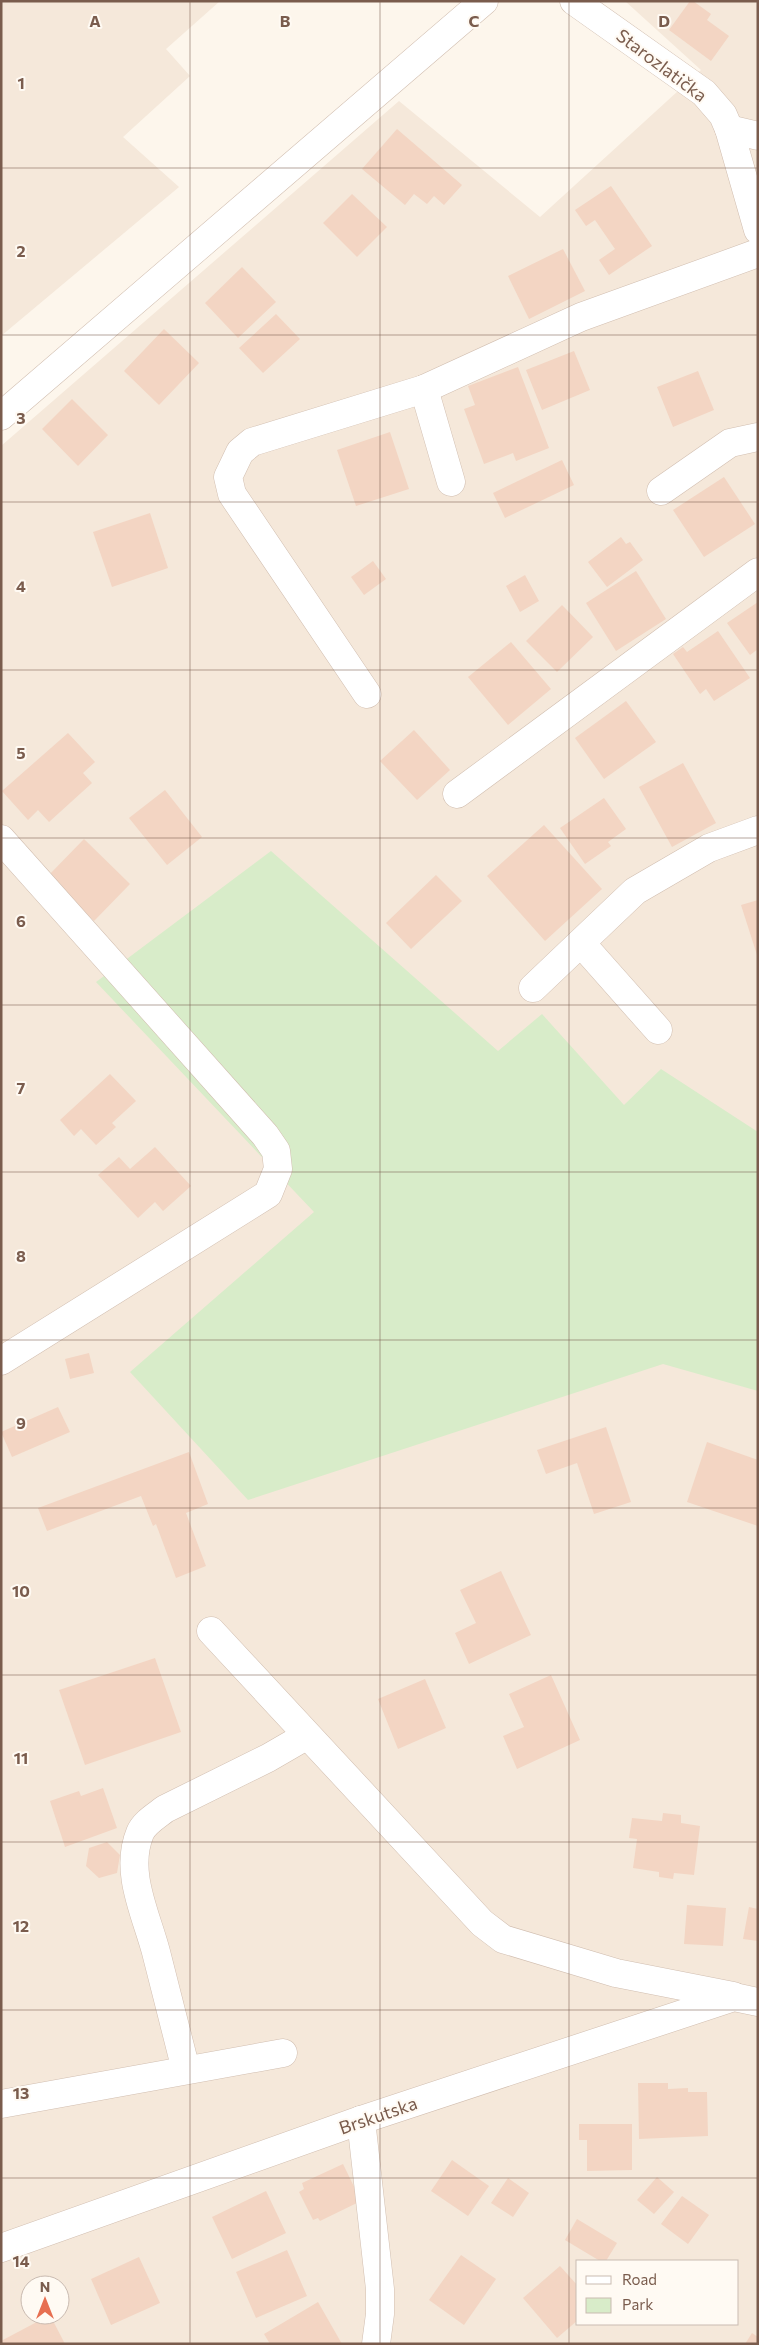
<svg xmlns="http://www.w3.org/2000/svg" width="759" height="2345" viewBox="0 0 759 2345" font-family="Commissioner,sans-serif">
  <rect width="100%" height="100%" fill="#fdf6ec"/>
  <g fill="#f5e8da" fill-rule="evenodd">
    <path d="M1,1H220L166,49L190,76L123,137L179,187L1,336Z"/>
    <path d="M625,1H758V2344H1V446L399,101L540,217L701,70ZM578,2261H738V2324H578ZM30,2285H60V2315H30Z"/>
  </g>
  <path fill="#d8ecc9" d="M271,851L498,1051L542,1014L624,1105L661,1069L758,1132V1391L663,1364L248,1500L130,1372L314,1212L96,982Z"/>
  <g fill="#f3d5c3">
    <path d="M690,1H693L711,14L707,20L729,36L711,61L669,30Z"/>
    <path d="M397,129L462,185L444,205L434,196L427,204L414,194L405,205L362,169Z"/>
    <path d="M611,186L652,246L609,275L599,260L615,249L595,220L586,226L575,210Z"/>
    <path d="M352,194L387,227L357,257L323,223Z"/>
    <path d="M563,249L585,291L529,319L508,276Z"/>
    <path d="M242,267L276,302L238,338L205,303Z"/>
    <path d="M276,314L300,339L263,373L239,348Z"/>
    <path d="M164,329L199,363L159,405L124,371Z"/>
    <path d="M574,351L590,390L542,410L526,370Z"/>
    <path d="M518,367L549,448L516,461L513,453L484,464L464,409L475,405L468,386Z"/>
    <path d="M698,371L714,410L673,427L657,387Z"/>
    <path d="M72,399L108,435L78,466L42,429Z"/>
    <path d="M390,432L409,489L356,506L337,450Z"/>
    <path d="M562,460L574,485L505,518L493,493Z"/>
    <path d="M724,477L755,524L704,557L673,510Z"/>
    <path d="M150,513L168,568L112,587L93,532Z"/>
    <path d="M621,537L626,544L630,542L643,560L607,587L588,562Z"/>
    <path d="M373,561L386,579L364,595L351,577Z"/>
    <path d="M636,571L666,619L616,651L586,603Z"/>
    <path d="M525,575L539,601L520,612L506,586Z"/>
    <path d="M758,602V649L750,655L727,623Z"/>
    <path d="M562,605L593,637L557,672L526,641Z"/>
    <path d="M718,631L750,678L714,701L706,689L700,694L673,654L683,647L687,652Z"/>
    <path d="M511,642L551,689L508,725L468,677Z"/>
    <path d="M626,701L656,742L604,779L575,738Z"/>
    <path d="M414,730L450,770L417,800L380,761Z"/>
    <path d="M68,733L95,762L83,773L92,783L49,822L38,810L28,820L2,791Z"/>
    <path d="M683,763L716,823L672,847L639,787Z"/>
    <path d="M165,790L202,837L167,865L129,818Z"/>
    <path d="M604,798L626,829L608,842L611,846L585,864L560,828Z"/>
    <path d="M544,825L602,889L545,941L487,876Z"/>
    <path d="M84,839L130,884L94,921L48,876Z"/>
    <path d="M436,875L462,901L411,949L386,923Z"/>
    <path d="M758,900V955H757L741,905Z"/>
    <path d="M110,1074L136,1101L112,1123L116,1127L96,1145L81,1129L74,1136L60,1120Z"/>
    <path d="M155,1147L191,1186L163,1211L155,1202L138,1218L98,1175L119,1157L130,1169Z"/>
    <path d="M89,1353L94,1373L70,1379L65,1359Z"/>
    <path d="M58,1407L70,1432L12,1457L1,1432Z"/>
    <path d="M606,1427L631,1502L594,1514L577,1463L546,1474L537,1450Z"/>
    <path d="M707,1442L758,1460V1526L687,1502Z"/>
    <path d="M189,1452L208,1504L186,1513L206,1566L176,1578L156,1524L153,1526L141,1496L47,1531L38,1508Z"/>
    <path d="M501,1571L531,1635L469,1664L455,1633L476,1623L460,1590Z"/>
    <path d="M155,1658L181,1732L85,1765L59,1690Z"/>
    <path d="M551,1675L580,1740L517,1769L503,1736L524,1727L509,1694Z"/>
    <path d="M425,1679L446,1728L398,1749L378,1699Z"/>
    <path d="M103,1788L117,1828L65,1847L50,1801L79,1791L81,1796Z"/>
    <path d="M663,1813L681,1815V1823L700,1826L694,1875L674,1873L673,1879L659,1877V1872L633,1868L637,1839L629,1838L632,1818L662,1821Z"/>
    <path d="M107,1842L120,1855L117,1873L99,1878L86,1866L89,1848Z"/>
    <path d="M687,1905L726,1908L723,1946L684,1944Z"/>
    <path d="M749,1907L758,1909V1941L743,1939Z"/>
    <path d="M638,2083H668V2089L688,2088V2092H707L708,2136L639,2139Z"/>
    <path d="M579,2124H632V2170L587,2171V2140H579Z"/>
    <path d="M452,2160L489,2186L468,2216L431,2191Z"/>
    <path d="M343,2164L361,2201L320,2221L318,2218L313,2220L299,2192L304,2189L302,2183Z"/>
    <path d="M657,2177L674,2192L654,2214L637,2200Z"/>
    <path d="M508,2178L529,2193L513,2217L491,2203Z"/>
    <path d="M266,2191L286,2233L232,2259L212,2217Z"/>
    <path d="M682,2196L709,2215L688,2244L661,2224Z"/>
    <path d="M577,2219L617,2243L606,2261H600L565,2240Z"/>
    <path d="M287,2250L307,2296L256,2318L236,2272Z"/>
    <path d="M461,2255L496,2279L464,2325L429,2300Z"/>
    <path d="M139,2257L160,2303L111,2325L91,2279Z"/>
    <path d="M560,2266L578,2286V2320L557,2338L523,2298Z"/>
    <path d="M318,2302L342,2344H270L264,2334Z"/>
    <path d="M50,2315L65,2344H1V2341Z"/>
    <path d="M752,2333L758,2337V2344H745Z"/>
  </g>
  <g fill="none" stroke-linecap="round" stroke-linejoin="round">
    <g stroke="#d1beb0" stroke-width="29">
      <g id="minor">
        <path d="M574,1L704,93L723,115L729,129L758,230"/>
        <path d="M729,129L758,136"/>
        <path d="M424,389L451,482"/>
        <path d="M1,416L484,1"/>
        <path d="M661,491L730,443L758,437"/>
        <path d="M367,694L232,494L228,477L240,452L252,442L424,389L581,317L758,253"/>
        <path d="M457,794L758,572"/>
        <path d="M1,839L265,1135L276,1151L278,1169L268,1194L1,1361"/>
        <path d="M581,943L658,1030"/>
        <path d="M533,988L635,891L709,848L758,830"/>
        <path d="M211,1631L482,1923L503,1939L616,1973L733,1996"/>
        <path d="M186,2070C176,2030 166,1991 156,1952C146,1914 124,1872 140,1833C144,1823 156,1816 165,1809L268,1758L306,1736"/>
        <path d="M1,2104L283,2053"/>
        <path d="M361,2120L380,2289V2314L376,2344"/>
        <path d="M1,2248L361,2120L734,1997L758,2002"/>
      </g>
    </g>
    <use href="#minor" stroke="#fff" stroke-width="28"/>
  </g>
  <path fill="none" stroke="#7a5c4d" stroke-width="1" stroke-opacity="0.55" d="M190,1V2344M380,1V2344M569,1V2344M1,168H758M1,335H758M1,502H758M1,670H758M1,838H758M1,1005H758M1,1172H758M1,1340H758M1,1508H758M1,1675H758M1,1842H758M1,2010H758M1,2178H758"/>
  <g text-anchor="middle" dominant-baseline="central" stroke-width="4" stroke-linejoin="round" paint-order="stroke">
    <g font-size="18" fill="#7a5c4d" stroke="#fffaf3">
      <text transform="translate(662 65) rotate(37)">Starozlatička</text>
      <text transform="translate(378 2115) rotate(-19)">Brskutska</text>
    </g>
  </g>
  <g font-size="16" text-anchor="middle" font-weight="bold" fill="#7a5c4d" stroke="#fffaf3" stroke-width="4" stroke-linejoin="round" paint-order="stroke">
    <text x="95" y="27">A</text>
    <text x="285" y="27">B</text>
    <text x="474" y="27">C</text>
    <text x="664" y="27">D</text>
    <text x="21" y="89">1</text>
    <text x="21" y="257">2</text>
    <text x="21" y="424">3</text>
    <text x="21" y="592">4</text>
    <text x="21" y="759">5</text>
    <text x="21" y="927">6</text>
    <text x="21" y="1094">7</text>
    <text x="21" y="1262">8</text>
    <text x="21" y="1429">9</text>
    <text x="21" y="1597">10</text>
    <text x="21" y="1764">11</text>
    <text x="21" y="1932">12</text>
    <text x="21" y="2099">13</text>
    <text x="21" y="2267">14</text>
  </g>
  <rect width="759" height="2345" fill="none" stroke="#7a5c4d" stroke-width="5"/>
  <rect x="576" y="2260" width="162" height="65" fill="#fffaf3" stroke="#cabbb1"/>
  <rect x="586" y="2276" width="25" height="8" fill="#ffffff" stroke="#cabbb1"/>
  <text x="622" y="2285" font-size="15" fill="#7a5c4d">Road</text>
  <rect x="586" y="2298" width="25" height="15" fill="#d8ecc9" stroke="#cabbb1"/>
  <text x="622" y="2310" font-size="15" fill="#7a5c4d">Park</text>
  <g transform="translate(45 2300)"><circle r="24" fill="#fffaf3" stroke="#cabbb1"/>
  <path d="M0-4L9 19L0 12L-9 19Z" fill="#e76f51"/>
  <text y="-8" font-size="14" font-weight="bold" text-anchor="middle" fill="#7a5c4d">N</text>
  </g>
</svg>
